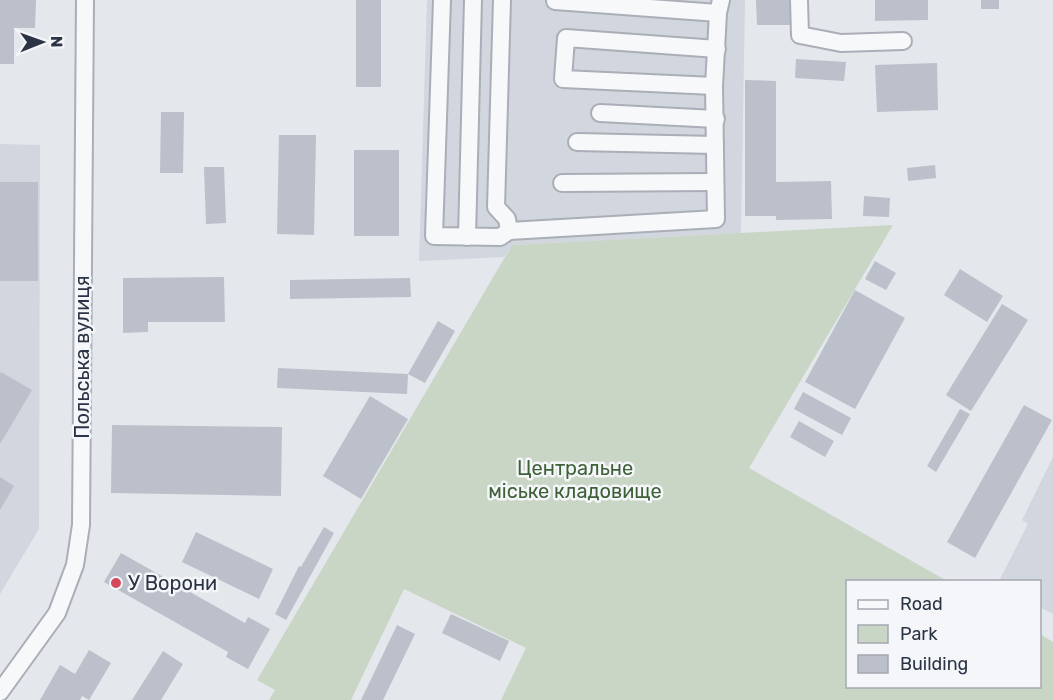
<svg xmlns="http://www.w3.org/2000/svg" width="1053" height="700" viewBox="0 0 1053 700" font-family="Rubik,sans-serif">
  <rect width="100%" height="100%" fill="#e4e7ec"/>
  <g fill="#d2d6de">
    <path d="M427,0H745L741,233L512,245L504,257L419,261Z"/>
    <path d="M0,144L40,145L39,529L0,594Z"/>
    <path d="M1053,457V614L1040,607V582L999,581L1028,524L1022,520Z"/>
  </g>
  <path fill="#c9d6c5" d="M893,225L749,468L947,581L848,582V686H1040V634L1053,642V700H501L526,648L404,589L351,700H269L275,690L257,680L512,245Z"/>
  <g fill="#bbc0ca">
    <path d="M0,0H36L35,28H14V64H0Z"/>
    <rect x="356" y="0" width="25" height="87"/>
    <path d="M756,0H797L798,25H757Z"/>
    <path d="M875,0H928V20L875,21Z"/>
    <rect x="981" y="0" width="18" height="9"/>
    <path d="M796,59L846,62L844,81L795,78Z"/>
    <path d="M937,63L938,110L877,112L875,65Z"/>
    <path d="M745,80L776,81V182L831,181L832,219L776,220V216H745Z"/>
    <path d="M161,112H184L183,173H160Z"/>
    <path d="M279,135H316L314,235L277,234Z"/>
    <rect x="354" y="150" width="45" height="86"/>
    <path d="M935,165L936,178L908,181L907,168Z"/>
    <path d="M204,167H224L226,223L206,224Z"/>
    <rect x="0" y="182" width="38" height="99"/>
    <path d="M864,196L890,198L889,217L863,216Z"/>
    <path d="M875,261L896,273L886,290L865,279Z"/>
    <path d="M960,269L1003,296L987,322L944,295Z"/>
    <path d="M224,277L225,322H148V332L123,333V278Z"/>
    <path d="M410,278L411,297L290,299V280Z"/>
    <path d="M855,290L905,318L855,409L805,382Z"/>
    <path d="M1002,304L1028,320L971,411L946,395Z"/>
    <path d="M438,321L455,331L425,383L408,374Z"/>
    <path d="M278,368L408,374L407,394L277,388Z"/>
    <path d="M1,372L32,390L0,444V374Z"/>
    <path d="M803,392L851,418L842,435L794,409Z"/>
    <path d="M370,396L408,419L361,499L323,476Z"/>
    <path d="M1024,405L1052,420L975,558L947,542Z"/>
    <path d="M960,409L970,414L936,472L927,466Z"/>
    <path d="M799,421L834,441L825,457L790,437Z"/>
    <path d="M112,425L282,427L281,496L111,493Z"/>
    <path d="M0,477L14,486L0,510Z"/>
    <path d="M324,527L334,533L286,620L275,614L299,566L301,567Z"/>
    <path d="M196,532L273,569L259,599L182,562Z"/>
    <path d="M121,553L245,623L248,617L270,629L248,669L226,657L228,652L104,582Z"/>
    <path d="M451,614L509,641L500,661L442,633Z"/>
    <path d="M397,625L415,634L383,700H361Z"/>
    <path d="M89,650L111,663L89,700L82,696L80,700H40L60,665L75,674Z"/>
    <path d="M163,651L183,664L161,700H132Z"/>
  </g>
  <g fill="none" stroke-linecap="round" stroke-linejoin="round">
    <g stroke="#a9aeb7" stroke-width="20">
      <g id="minor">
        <path d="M442,0L434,236L500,237L509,231L716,219L714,86L718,13L721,0"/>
        <path d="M502,0L496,207L507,219L509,231"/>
        <path d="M799,0L800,35L841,43L903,41"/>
        <path d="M555,1L718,13"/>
        <path d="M714,86L563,79L566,38L717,49"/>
        <path d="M600,113L716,119"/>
        <path d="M577,142L715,145"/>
        <path d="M562,183L715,182"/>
        <path d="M467,237L473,0"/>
        <path d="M0,692L57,613L75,565L81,525L85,0"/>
      </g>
    </g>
    <use href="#minor" stroke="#f7f8fa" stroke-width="16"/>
  </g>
  <circle fill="#d1495b" stroke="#f4f6f9" stroke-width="2" cx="116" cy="583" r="6"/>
  <g text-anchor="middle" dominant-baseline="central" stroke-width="5" stroke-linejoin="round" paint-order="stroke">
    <g font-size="20" fill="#2b3445" stroke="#f4f6f9">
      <text transform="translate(82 357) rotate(-90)">Польська вулиця</text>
    </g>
    <g font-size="20" fill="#3f6138" stroke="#f4f6f9">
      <text x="575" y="468">Центральне<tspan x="575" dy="23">міське кладовище</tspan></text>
    </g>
    <g font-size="20" fill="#2b3445" stroke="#f4f6f9" text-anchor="start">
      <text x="128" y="583">У Ворони</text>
    </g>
  </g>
  <rect x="846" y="580" width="195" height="108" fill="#f4f6f9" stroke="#a4a8b1" stroke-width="1.5"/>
  <rect x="858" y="600" width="30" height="9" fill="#f7f8fa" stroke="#a4a8b1" stroke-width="1.5"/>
  <text x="900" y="610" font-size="18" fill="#2b3445">Road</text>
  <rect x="858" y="625" width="30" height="18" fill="#c9d6c5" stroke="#a4a8b1" stroke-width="1.5"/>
  <text x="900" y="640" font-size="18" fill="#2b3445">Park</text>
  <rect x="858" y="655" width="30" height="18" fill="#bbc0ca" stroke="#a4a8b1" stroke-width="1.5"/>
  <text x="900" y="670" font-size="18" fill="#2b3445">Building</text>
  <g transform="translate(42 42) rotate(89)" stroke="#f4f6f9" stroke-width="4.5" paint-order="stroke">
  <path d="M0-4.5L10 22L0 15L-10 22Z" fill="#2b3445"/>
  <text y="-9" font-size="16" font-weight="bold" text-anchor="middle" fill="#2b3445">N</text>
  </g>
</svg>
